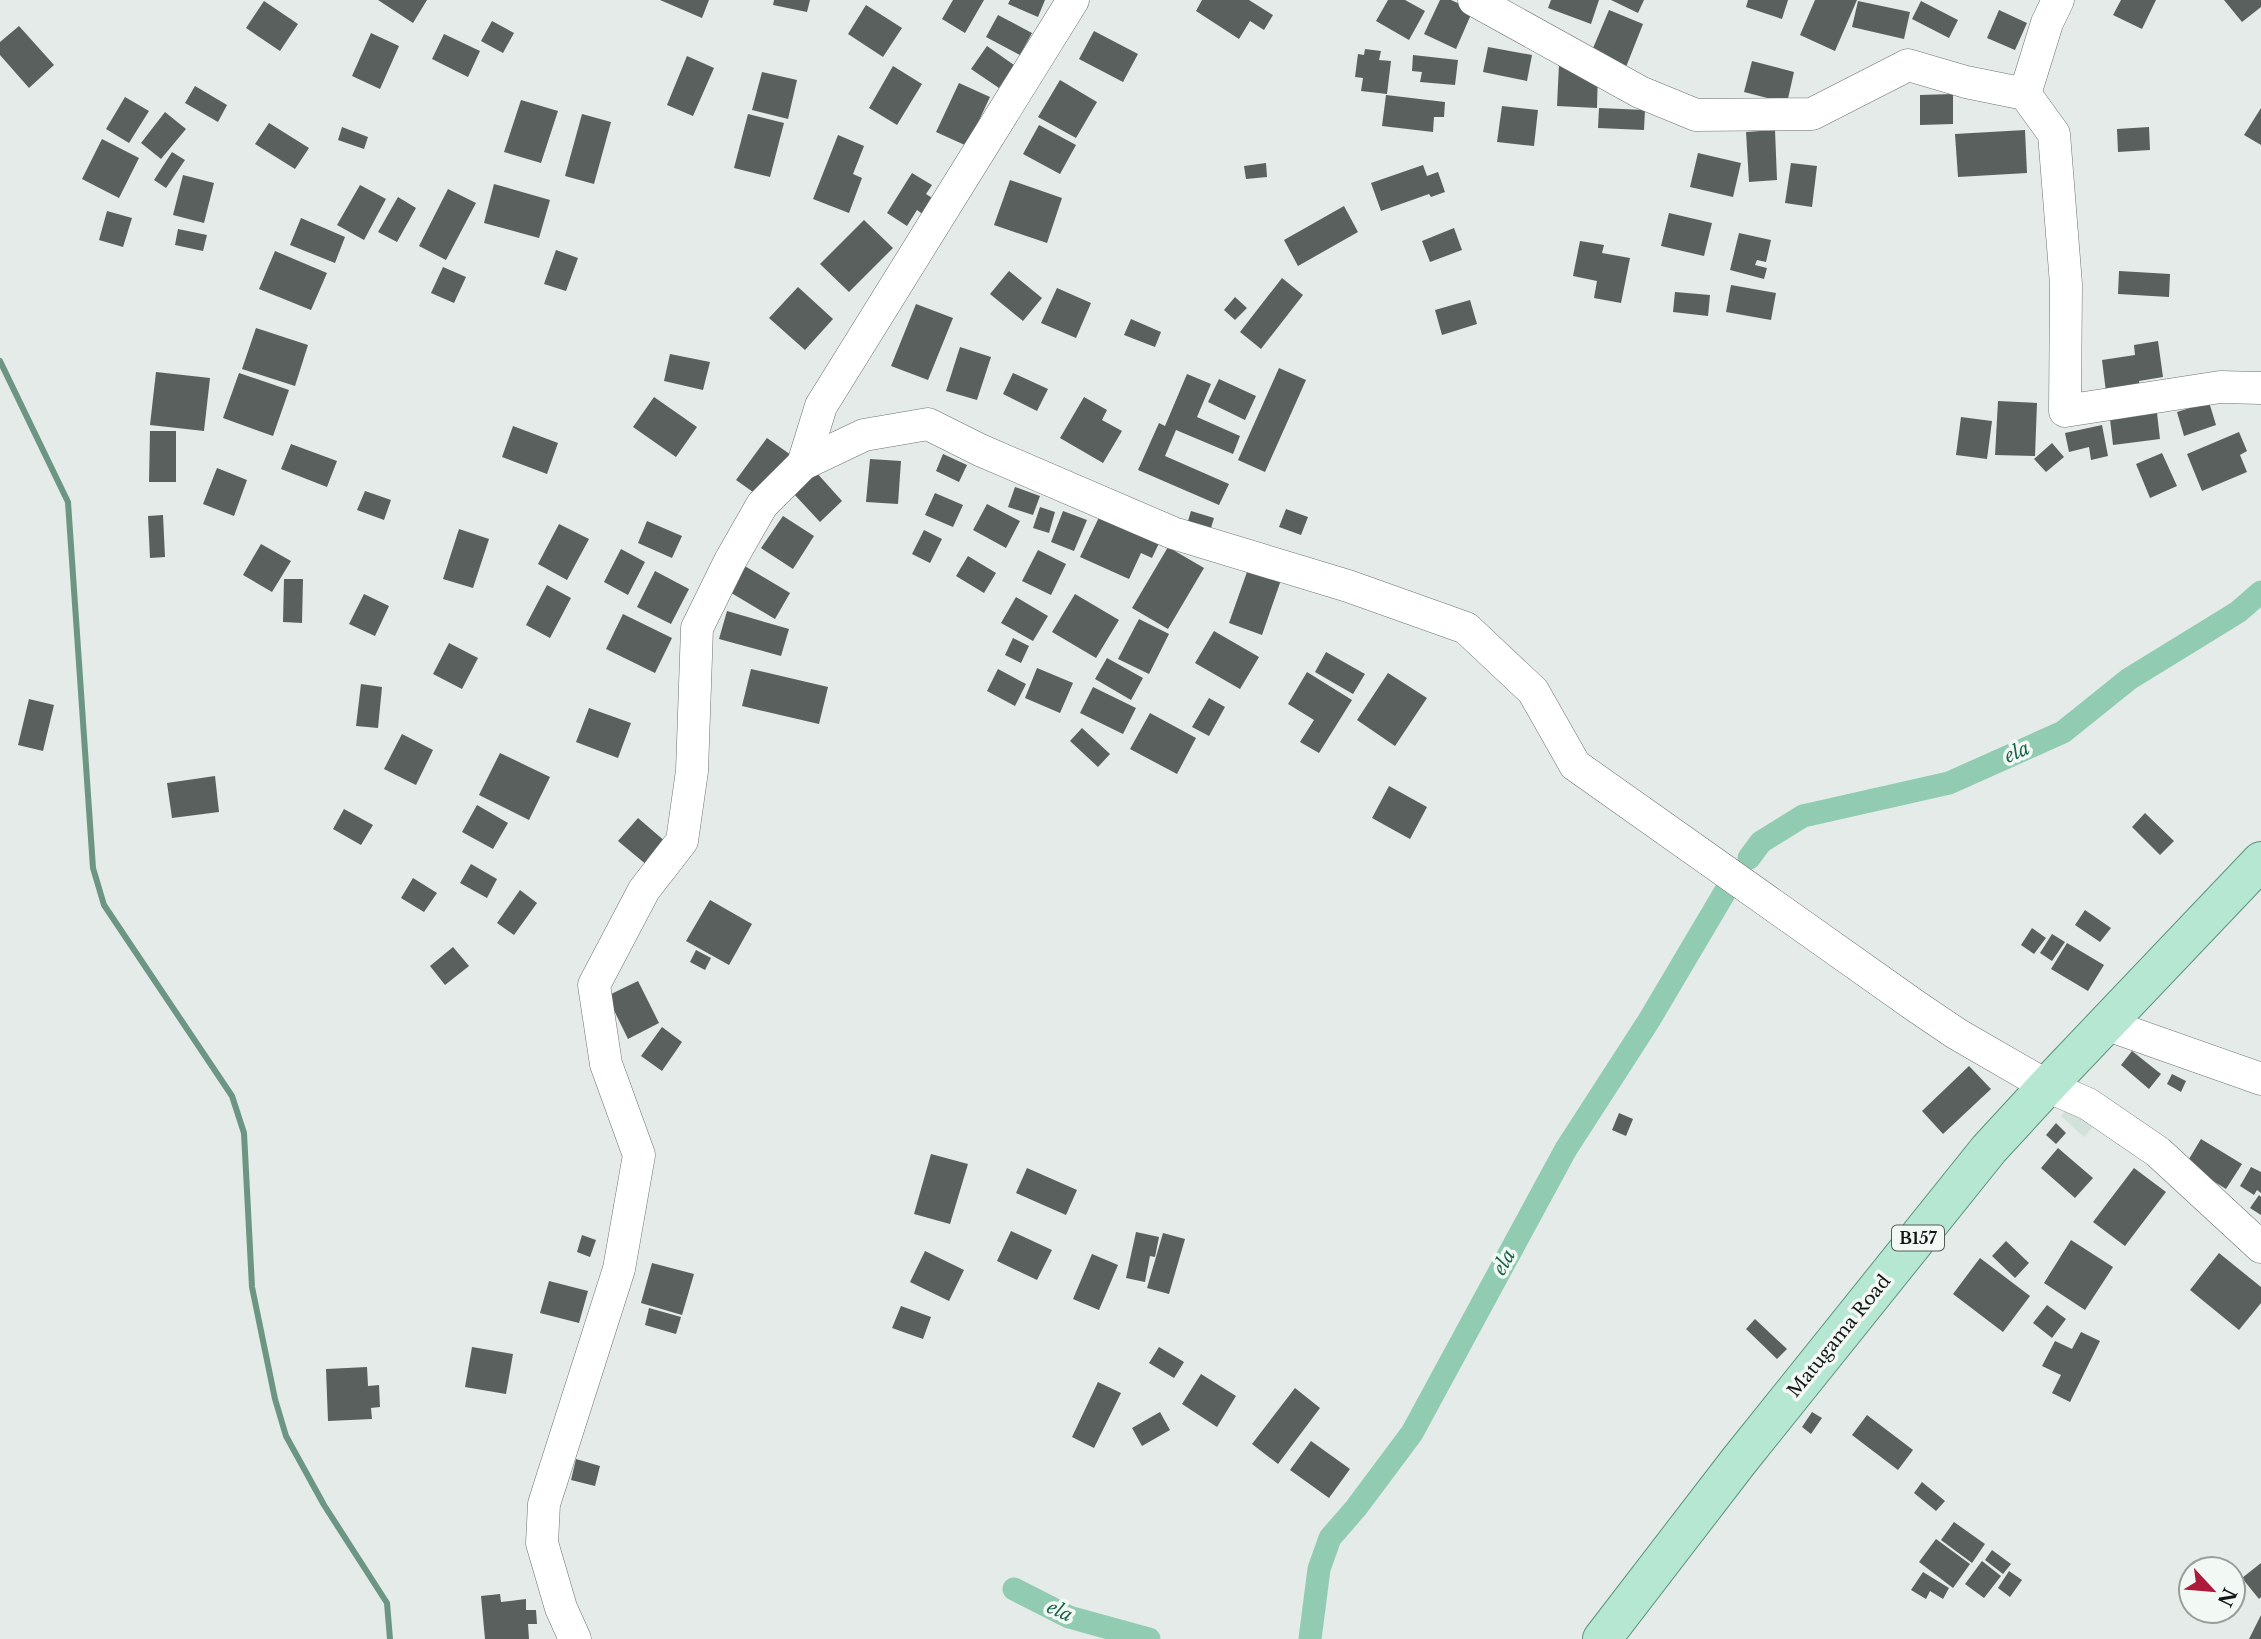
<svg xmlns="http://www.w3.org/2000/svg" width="2261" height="1639" viewBox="0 0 2261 1639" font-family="'Libre Baskerville',serif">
  <rect width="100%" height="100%" fill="#e4ebe8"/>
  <path fill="#d2e1da" d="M2071,1104L2095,1124L2084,1137L2061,1116Z"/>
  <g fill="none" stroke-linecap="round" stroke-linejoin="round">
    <path stroke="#6c9583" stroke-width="6" d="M0,361L68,502L93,868L104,905L232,1096L244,1133L252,1287L275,1399L286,1436L324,1505L387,1603L390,1639"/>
    <g stroke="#91ccb2" stroke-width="23">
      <path d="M1749,858L1761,842L1803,816L1949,783L2063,732L2129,679L2238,612L2261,592"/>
      <path d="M1014,1589L1069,1617L1149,1639"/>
      <path d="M1310,1639L1319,1569L1330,1538L1356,1508L1412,1433L1566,1149L1648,1022L1725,892"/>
    </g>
  </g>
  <g fill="#5a605d">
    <path d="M378,0H427L413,23Z"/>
    <path d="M660,0H709L702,18Z"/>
    <path d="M774,0H810L807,12L773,5Z"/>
    <path d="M953,0H984L965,33L942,19Z"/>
    <path d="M1010,0H1045L1038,17L1008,4Z"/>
    <path d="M1202,0H1249L1273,15L1264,30L1250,21L1239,39L1196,11Z"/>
    <path d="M1388,0H1405L1425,11L1409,40L1376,21Z"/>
    <path d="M1440,0H1451L1473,10L1456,49L1424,34Z"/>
    <path d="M1551,0H1599L1591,24L1548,8Z"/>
    <path d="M1611,0H1644L1638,13Z"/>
    <path d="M1748,0H1788L1782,19L1746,7Z"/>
    <path d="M1815,0H1857L1835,51L1800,35Z"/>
    <path d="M2121,0H2156L2142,29L2113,15Z"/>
    <path d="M2224,0H2261V7L2242,22Z"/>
    <path d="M264,1L298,24L280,51L246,28Z"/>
    <path d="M1858,1L1910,12L1904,39L1852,27Z"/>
    <path d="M1921,1L1958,20L1949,38L1912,19Z"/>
    <path d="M866,5L902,28L883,57L848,34Z"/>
    <path d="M1609,10L1643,24L1626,67L1591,53Z"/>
    <path d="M1999,10L2027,23L2015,50L1987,38Z"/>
    <path d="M998,15L1032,33L1020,55L986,37Z"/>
    <path d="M492,21L514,33L503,53L481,41Z"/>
    <path d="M19,26L54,65L29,88L0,55V42Z"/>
    <path d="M1094,31L1138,54L1123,82L1079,59Z"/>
    <path d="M371,33L399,46L380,89L352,76Z"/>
    <path d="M444,34L480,51L468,77L432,59Z"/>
    <path d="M987,46L1014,65L999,88L971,69Z"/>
    <path d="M1488,47L1532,55L1527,81L1483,72Z"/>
    <path d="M1365,49L1381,51L1379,60L1391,61L1387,94L1361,91L1363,78L1355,77L1358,54L1364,55Z"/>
    <path d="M1413,55L1458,60L1455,85L1420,82L1422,72L1412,71Z"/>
    <path d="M687,56L714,68L693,116L667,105Z"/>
    <path d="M1752,61L1794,72L1787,103L1744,92Z"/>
    <path d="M1559,64L1598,66L1597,108L1557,106Z"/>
    <path d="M893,66L922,84L897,125L869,108Z"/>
    <path d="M762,72L797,80L788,119L752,110Z"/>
    <path d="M1060,80L1097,102L1076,138L1038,117Z"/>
    <path d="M959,83L990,97L967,146L936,132Z"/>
    <path d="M195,86L227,105L218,122L185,103Z"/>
    <path d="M1953,94V124L1920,125V95Z"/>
    <path d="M1386,95L1445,102L1444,117H1434L1433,132L1382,126Z"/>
    <path d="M125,97L149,111L129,143L106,129Z"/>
    <path d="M521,100L558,111L541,163L504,152Z"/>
    <path d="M1502,106L1538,110L1534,146L1497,142Z"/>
    <path d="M1599,108L1645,110L1644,130L1598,128Z"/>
    <path d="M2261,108V145L2244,135Z"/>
    <path d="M165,112L186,129L161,159L141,143Z"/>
    <path d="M582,114L611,122L594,184L565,176Z"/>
    <path d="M748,114L784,123L770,177L734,168Z"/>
    <path d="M269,123L309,148L295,169L255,144Z"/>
    <path d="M1039,125L1076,145L1060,174L1023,154Z"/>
    <path d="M342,127L368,137L364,149L338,140Z"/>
    <path d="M2149,127L2150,150L2118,152L2117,129Z"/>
    <path d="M1775,130L1777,180L1749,182L1746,132Z"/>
    <path d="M2025,130L2027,173L1958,177L1955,134Z"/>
    <path d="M838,135L864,146L853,174L862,178L849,213L813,199Z"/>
    <path d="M102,139L139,158L119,198L82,179Z"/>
    <path d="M172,152L185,160L166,188L154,180Z"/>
    <path d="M1698,153L1741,163L1733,197L1690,187Z"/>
    <path d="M1266,163L1267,177L1246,179L1244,166Z"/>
    <path d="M1791,163L1817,166L1812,207L1785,203Z"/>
    <path d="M1423,165L1427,176L1438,172L1445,192L1431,197L1429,194L1381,211L1371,183Z"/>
    <path d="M912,173L932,185L926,194L934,199L924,215L917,210L907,226L887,213Z"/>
    <path d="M183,175L214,183L204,223L173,215Z"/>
    <path d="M1010,180L1062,198L1047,243L994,225Z"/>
    <path d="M494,184L550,200L539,238L484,223Z"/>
    <path d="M360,185L386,199L364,240L337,225Z"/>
    <path d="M448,189L476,203L446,260L419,246Z"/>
    <path d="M398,197L416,208L397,242L378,232Z"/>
    <path d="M1344,206L1358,232L1298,266L1284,240Z"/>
    <path d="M107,211L132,218L123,247L99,240Z"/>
    <path d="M1669,213L1712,223L1704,256L1661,246Z"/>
    <path d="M301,218L345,237L335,263L290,245Z"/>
    <path d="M864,220L893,248L849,292L820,264Z"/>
    <path d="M1454,228L1462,250L1430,262L1422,241Z"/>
    <path d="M178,229L207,235L203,251L175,245Z"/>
    <path d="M1739,233L1771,240L1766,262L1757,260L1755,265L1767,268L1764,279L1730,270Z"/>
    <path d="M1580,241L1604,245L1602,253L1630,258L1621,303L1594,298L1597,281L1573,276Z"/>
    <path d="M556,250L578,258L566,291L544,284Z"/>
    <path d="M275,251L327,273L311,310L259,289Z"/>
    <path d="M443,267L466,277L454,303L431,293Z"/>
    <path d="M1009,271L1042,298L1023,321L990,294Z"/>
    <path d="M2119,271L2170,274L2169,297L2118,294Z"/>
    <path d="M1282,278L1303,295L1261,349L1240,332Z"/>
    <path d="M1731,285L1776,293L1771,320L1726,312Z"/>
    <path d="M798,287L833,319L805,350L769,318Z"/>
    <path d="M1057,288L1091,303L1076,338L1041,323Z"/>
    <path d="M1675,292L1710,295L1708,316L1673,312Z"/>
    <path d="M1235,297L1247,308L1235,320L1224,310Z"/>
    <path d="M1470,300L1477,324L1442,335L1435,310Z"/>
    <path d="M916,304L953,318L928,380L891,366Z"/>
    <path d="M1131,319L1161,332L1155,347L1124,335Z"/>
    <path d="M256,328L308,345L295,386L242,369Z"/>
    <path d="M2158,341L2163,377L2139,381L2140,387L2106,392L2102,360L2135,355L2134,345Z"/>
    <path d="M960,347L991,357L977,400L946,391Z"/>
    <path d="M670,354L710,362L703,390L664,381Z"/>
    <path d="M1279,368L1306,380L1265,472L1238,460Z"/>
    <path d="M156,372L210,378L204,431L150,425Z"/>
    <path d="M239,373L289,390L273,436L223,418Z"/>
    <path d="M1013,373L1048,389L1037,411L1003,394Z"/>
    <path d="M1187,374L1211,384L1197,417L1240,436L1233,454L1176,430L1165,456L1229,484L1219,505L1138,470L1159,423L1165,426Z"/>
    <path d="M1219,379L1256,396L1245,420L1208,402Z"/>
    <path d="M654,397L697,427L676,457L633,427Z"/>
    <path d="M1084,397L1107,410L1102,420L1122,431L1103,463L1060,438Z"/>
    <path d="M1998,401L2037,403L2035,456L1995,455Z"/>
    <path d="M2209,402L2216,425L2184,436L2177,412Z"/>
    <path d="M2157,413L2160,439L2113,445L2110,419Z"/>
    <path d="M1961,417L1992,421L1987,459L1956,455Z"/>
    <path d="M2102,425L2108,456L2091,460L2089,447L2069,452L2065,433Z"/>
    <path d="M513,426L558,443L547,474L502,457Z"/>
    <path d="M150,431H176V482H149Z"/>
    <path d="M2239,432L2247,451L2240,455L2247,472L2202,491L2187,454Z"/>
    <path d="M767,438L791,455L760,497L736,480Z"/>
    <path d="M2052,443L2064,457L2046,472L2034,459Z"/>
    <path d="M291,444L337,461L327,487L281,469Z"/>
    <path d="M2162,453L2177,486L2150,498L2136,464Z"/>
    <path d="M943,454L967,465L959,482L936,471Z"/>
    <path d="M870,459L901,461L898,504L866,502Z"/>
    <path d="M217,468L247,480L234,516L203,504Z"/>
    <path d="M816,472L842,501L820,522L793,493Z"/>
    <path d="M1015,487L1040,496L1033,515L1008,507Z"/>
    <path d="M365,491L391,500L384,520L357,510Z"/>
    <path d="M935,493L963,505L953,527L925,515Z"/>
    <path d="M987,504L1020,521L1006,548L973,530Z"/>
    <path d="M1040,507L1055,512L1049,533L1033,528Z"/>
    <path d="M1286,509L1308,517L1301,535L1279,527Z"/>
    <path d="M1063,511L1087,520L1074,551L1051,542Z"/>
    <path d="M1102,511L1161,539L1152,558L1141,553L1129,579L1080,557Z"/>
    <path d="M1191,511L1214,518L1211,528L1188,521Z"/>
    <path d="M163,515L165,557L150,558L148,516Z"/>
    <path d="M783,516L814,536L793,569L761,548Z"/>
    <path d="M647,521L682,536L672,558L638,543Z"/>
    <path d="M559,524L589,539L567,580L538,564Z"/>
    <path d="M459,529L489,539L473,588L443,579Z"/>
    <path d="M924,530L942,539L930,563L912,554Z"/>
    <path d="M261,544L291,561L272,592L243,575Z"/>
    <path d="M1168,547L1204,568L1168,629L1132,608Z"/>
    <path d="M621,549L645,562L628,595L604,582Z"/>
    <path d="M1038,550L1066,564L1051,595L1022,581Z"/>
    <path d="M968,556L996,573L984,593L956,576Z"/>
    <path d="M738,562L790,593L775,619L723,588Z"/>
    <path d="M1248,569L1281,580L1262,635L1229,623Z"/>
    <path d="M655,571L689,589L671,624L637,607Z"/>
    <path d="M284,579H303L302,623L283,622Z"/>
    <path d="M547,585L571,598L550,638L526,625Z"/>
    <path d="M364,594L389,606L375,636L349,624Z"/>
    <path d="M1075,594L1119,620L1096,658L1052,632Z"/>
    <path d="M1016,597L1048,616L1033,641L1001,623Z"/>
    <path d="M727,611L789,629L781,656L719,639Z"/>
    <path d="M623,614L672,638L655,673L606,649Z"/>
    <path d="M1139,619L1169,634L1149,674L1118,659Z"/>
    <path d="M1214,631L1259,657L1240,689L1195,663Z"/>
    <path d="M1013,638L1029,646L1021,663L1005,655Z"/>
    <path d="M449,643L478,658L462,689L433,674Z"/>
    <path d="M1326,652L1365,674L1353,694L1315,672Z"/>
    <path d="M1107,658L1143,678L1131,700L1095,679Z"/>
    <path d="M1037,668L1073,683L1060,713L1025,698Z"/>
    <path d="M751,669L828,687L819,724L742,706Z"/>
    <path d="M998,669L1026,684L1015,706L987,691Z"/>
    <path d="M1307,672L1352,700L1319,753L1300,742L1314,720L1288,704Z"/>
    <path d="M1388,673L1427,698L1395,746L1357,720Z"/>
    <path d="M361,684L382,687L378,728L356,726Z"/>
    <path d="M1093,687L1136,708L1123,734L1080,713Z"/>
    <path d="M1209,698L1225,707L1209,736L1192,727Z"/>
    <path d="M29,699L54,705L43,751L18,745Z"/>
    <path d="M589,708L631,723L618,758L576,742Z"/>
    <path d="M1150,713L1196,738L1177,774L1130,749Z"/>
    <path d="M1082,728L1110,754L1098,767L1070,741Z"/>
    <path d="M402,734L433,750L416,785L384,769Z"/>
    <path d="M500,753L550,777L529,820L479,795Z"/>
    <path d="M215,776L219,812L172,818L167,783Z"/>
    <path d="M1389,786L1427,807L1410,839L1372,818Z"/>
    <path d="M477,805L508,823L493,849L462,832Z"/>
    <path d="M344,809L373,825L361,845L333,829Z"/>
    <path d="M2145,813L2174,841L2160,855L2132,827Z"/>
    <path d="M638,818L667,843L648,866L618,841Z"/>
    <path d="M471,864L497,879L487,898L460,883Z"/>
    <path d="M413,878L437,893L424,912L401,898Z"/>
    <path d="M520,890L537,903L514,935L497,923Z"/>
    <path d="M710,900L752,924L729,965L686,941Z"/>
    <path d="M2085,910L2111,928L2100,942L2075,925Z"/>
    <path d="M2032,928L2046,938L2034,954L2021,945Z"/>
    <path d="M2052,934L2065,942L2052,961L2040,953Z"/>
    <path d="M2067,943L2104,965L2088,991L2051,969Z"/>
    <path d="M453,947L469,966L445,985L430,966Z"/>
    <path d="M696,950L711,958L705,970L690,962Z"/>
    <path d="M638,981L659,1023L628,1039L607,996Z"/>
    <path d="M662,1027L682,1042L662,1071L641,1056Z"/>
    <path d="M2132,1051L2161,1074L2149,1089L2121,1065Z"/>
    <path d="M1969,1066L1991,1089L1943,1134L1922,1111Z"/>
    <path d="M2172,1074L2186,1081L2181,1092L2167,1084Z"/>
    <path d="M1619,1113L1633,1119L1626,1136L1612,1130Z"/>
    <path d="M2056,1123L2066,1133L2056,1144L2046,1135Z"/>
    <path d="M2201,1139L2242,1164L2226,1189L2186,1164Z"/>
    <path d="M2058,1148L2093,1178L2075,1198L2041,1168Z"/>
    <path d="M931,1154L968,1164L950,1224L914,1214Z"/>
    <path d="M2251,1167L2261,1172V1193L2257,1190L2254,1195L2240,1186Z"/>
    <path d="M1027,1168L1077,1190L1066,1215L1016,1193Z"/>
    <path d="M2134,1168L2166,1192L2125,1246L2093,1222Z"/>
    <path d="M2259,1195L2261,1197V1215L2250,1208Z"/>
    <path d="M1011,1231L1052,1250L1037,1280L997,1261Z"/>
    <path d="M1136,1232L1159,1237L1155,1257L1150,1256L1145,1282L1126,1278Z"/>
    <path d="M1163,1233L1185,1239L1169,1294L1147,1288Z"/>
    <path d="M582,1235L596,1240L590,1257L577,1252Z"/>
    <path d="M2071,1240L2113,1267L2085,1310L2044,1283Z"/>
    <path d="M2006,1241L2029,1263L2015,1278L1992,1256Z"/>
    <path d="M925,1251L964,1270L949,1301L910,1282Z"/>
    <path d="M2219,1253L2261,1287V1303L2239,1330L2190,1290Z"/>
    <path d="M1092,1254L1118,1265L1099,1310L1073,1299Z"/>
    <path d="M1980,1258L2030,1296L2003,1332L1953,1294Z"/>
    <path d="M652,1263L694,1274L682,1315L641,1303Z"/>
    <path d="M549,1281L588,1291L579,1323L540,1313Z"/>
    <path d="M2047,1305L2066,1319L2052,1338L2033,1323Z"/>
    <path d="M901,1306L931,1317L923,1339L892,1328Z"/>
    <path d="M649,1308L681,1317L676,1334L645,1325Z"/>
    <path d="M1755,1319L1787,1349L1777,1359L1746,1329Z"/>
    <path d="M2081,1332L2100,1341L2070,1402L2052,1393L2061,1375L2042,1366L2055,1341L2072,1349Z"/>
    <path d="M472,1347L513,1354L506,1394L465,1387Z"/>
    <path d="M1159,1347L1184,1362L1174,1378L1149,1363Z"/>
    <path d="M367,1367L368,1386L379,1385L380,1407L371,1408L372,1419L328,1421L326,1369Z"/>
    <path d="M1201,1374L1236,1396L1217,1427L1182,1404Z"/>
    <path d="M1098,1382L1121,1393L1094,1448L1072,1437Z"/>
    <path d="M1295,1388L1320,1408L1278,1464L1252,1444Z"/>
    <path d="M1160,1412L1170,1430L1142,1446L1132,1428Z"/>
    <path d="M1812,1412L1822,1418L1811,1434L1802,1427Z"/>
    <path d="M1867,1415L1913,1450L1898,1470L1852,1435Z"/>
    <path d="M1311,1441L1350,1469L1329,1498L1290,1470Z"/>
    <path d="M576,1459L600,1466L595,1486L571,1480Z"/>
    <path d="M1922,1482L1945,1501L1936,1511L1914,1493Z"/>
    <path d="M1954,1522L1985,1544L1972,1563L1941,1540Z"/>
    <path d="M1936,1539L1970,1564L1953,1588L1919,1562Z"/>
    <path d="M1992,1550L2011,1564L2003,1574L1985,1560Z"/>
    <path d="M1982,1561L2001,1576L1984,1598L1965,1584Z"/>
    <path d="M2261,1563V1597L2259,1599L2242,1578Z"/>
    <path d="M2009,1571L2022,1580L2010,1597L1998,1588Z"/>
    <path d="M1923,1572L1949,1588L1943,1599L1930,1591L1926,1599L1911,1590Z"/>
    <path d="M500,1594L501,1602L526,1599V1610H536L537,1624H528L529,1639H485L481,1596Z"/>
    <path d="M2261,1615V1639H2249Z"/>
  </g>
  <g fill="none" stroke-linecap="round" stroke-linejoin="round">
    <g stroke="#6d7370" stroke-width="33">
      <g id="minor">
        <path d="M1474,0L1640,92L1696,115L1812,114L1908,65L1966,82L2025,94L2054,134L2066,284L2065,411L2220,387L2261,388"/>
        <path d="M2025,94L2047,23L2058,0"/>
        <path d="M803,464L821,406L1073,0"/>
        <path d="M2105,1024L2261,1079"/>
        <path d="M575,1639L561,1608L542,1543L544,1504L619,1269L639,1155L606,1064L594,985L644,890L682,841L692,771L697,628L730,561L762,505L803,464L864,435L928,424L980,450L1173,533L1348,586L1466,628L1533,691L1575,765L1917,1007L1957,1034L2047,1086L2088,1104L2158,1152L2261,1247"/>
      </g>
    </g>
    <g stroke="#5c937d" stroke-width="40">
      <path id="major" d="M1602,1639L1738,1462L1989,1149L2047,1086L2261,861"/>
    </g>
    <use href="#minor" stroke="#fff" stroke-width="32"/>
    <use href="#major" stroke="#b5e7d3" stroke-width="38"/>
  </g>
  <g text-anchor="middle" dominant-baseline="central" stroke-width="7" stroke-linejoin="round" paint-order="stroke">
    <rect fill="#f2f9f5" stroke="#575a58" stroke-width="2" x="1892" y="1225.5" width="52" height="25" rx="5"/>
    <g font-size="16" font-weight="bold" fill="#141615">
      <text x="1918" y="1238">B157</text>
    </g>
    <g font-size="18" fill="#141615" stroke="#f2f9f5">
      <text transform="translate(1839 1336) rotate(-51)">Matugama Road</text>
    </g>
    <g font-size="19" font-style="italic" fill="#1a624a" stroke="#f2f9f5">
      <text transform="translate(2017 752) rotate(-24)">ela</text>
      <text transform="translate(1504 1262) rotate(-62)">ela</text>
      <text transform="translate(1060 1611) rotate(24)">ela</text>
    </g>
  </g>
  <g transform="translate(2212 1590) rotate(116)"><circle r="33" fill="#f2f9f5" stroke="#999e9b" stroke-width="2"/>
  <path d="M0-5L12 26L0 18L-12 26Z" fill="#ae1a3b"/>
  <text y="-10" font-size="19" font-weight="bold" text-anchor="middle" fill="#141615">N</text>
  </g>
</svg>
